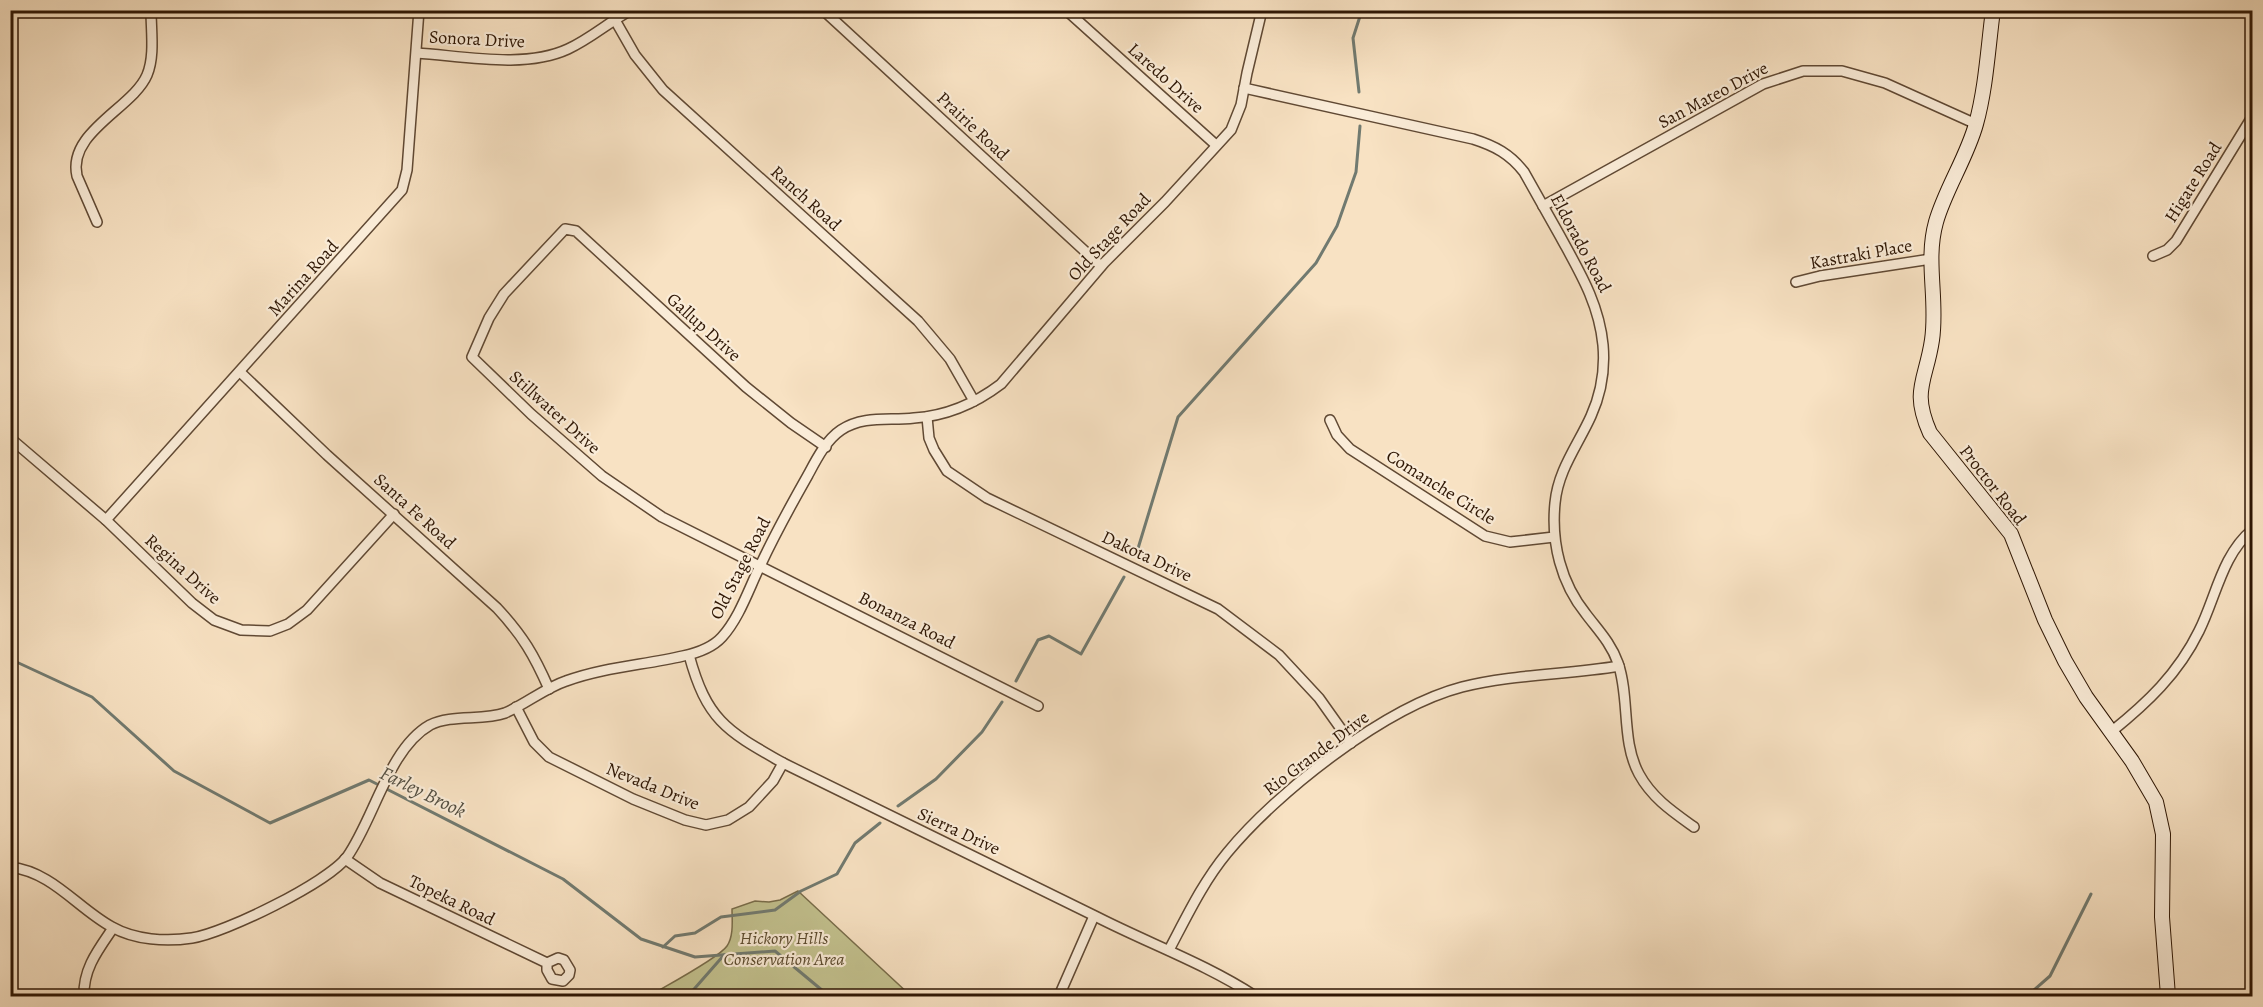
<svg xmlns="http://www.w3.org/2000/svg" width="2263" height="1007" viewBox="0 0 2263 1007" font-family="Alegreya,serif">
  <rect width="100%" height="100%" fill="#f8e2c3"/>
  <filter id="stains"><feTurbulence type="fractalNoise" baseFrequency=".00333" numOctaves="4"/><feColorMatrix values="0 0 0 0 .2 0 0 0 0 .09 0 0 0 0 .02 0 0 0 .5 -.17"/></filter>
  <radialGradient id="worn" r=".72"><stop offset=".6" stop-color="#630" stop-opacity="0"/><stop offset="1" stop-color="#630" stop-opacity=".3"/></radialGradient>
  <path fill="#c3c28f" stroke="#786c4a" stroke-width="1.5" d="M798,891L911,996H649C664,987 719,958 727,946C734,936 732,919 732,909L755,901L769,902L780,900Z"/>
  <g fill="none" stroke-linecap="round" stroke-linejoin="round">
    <g stroke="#717a70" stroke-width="3">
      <path d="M1359,92L1353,38L1362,10"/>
      <path d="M1136,555L1178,417L1316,263L1337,226L1356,172L1360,126"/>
      <path d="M10,659L92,697L174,771L270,823L369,780L563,879L641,939L695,957L775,951L829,996"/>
      <path d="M1016,681L1038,640L1049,636L1081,654L1124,577"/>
      <path d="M898,806L936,779L982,732L1002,702"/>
      <path d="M663,947L675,936L695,933L721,917L775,910L801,891L837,874L855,843L880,823"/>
      <path d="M688,996L724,955"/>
      <path d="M881,996L892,991L902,996"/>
      <path d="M2027,996L2050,976L2091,894"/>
    </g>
    <g stroke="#604934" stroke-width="12">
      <g id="minor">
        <path d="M746,10L772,12L790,10"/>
        <path d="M823,10L1101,266"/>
        <path d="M1066,10L1216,145"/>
        <path d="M615,20L635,55L663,90L918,321L950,359L974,401"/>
        <path d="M417,53C463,56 525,69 568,49C590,39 609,22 631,10"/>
        <path d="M1244,88L1473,139C1495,146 1510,154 1524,172C1536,193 1548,215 1560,236C1579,271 1599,303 1603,345C1605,368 1601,394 1591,416C1578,445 1558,470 1555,503C1551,543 1561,583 1586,614C1598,630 1611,643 1618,663C1630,698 1621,741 1639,774C1652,798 1673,812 1694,827"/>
        <path d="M1543,206L1763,84L1803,71H1842L1885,83L1976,124"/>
        <path d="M97,222L77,176C67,132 133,108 147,75C155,56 151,31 151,10"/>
        <path d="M2153,256L2167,250L2176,241L2252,117"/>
        <path d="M1796,282L1820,276L1931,259"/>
        <path d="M240,372L327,455L497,608C523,636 534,655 549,689"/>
        <path d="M927,417L929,438L934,450L947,471L987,498L1218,609L1279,655L1319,698L1351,743"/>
        <path d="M1330,420L1337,435L1350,449L1485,536L1510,542L1554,537"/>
        <path d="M10,438L106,520L192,603L214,620L241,630L270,631L288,624L307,610L394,514"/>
        <path d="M826,447L791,423L746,387L576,231L565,229L504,294L489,318L472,357L531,414L602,476L662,517L1038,706"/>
        <path d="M106,520L402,190L407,170L419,10"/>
        <path d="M689,655C707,721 727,731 783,763C887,815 993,865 1097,917C1150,944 1206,964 1255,996"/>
        <path d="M516,707L534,742L549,757L633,799L685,820L706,825L728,820L749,807L773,781L783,763"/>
        <path d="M2111,732C2147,703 2178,674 2199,631C2216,597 2222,555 2252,530"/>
        <path d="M345,859L380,883L403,894L547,963V970L552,979L563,981L569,975L570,970L564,960L558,958L547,963"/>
        <path d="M10,867C53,872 77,908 112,927C135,940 166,942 192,938C225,933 327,883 347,857C374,819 389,748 430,725C451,714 483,721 505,713C526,704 545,688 566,681C604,667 645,665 683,656C697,653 713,647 722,637C740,617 749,588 761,564C775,534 791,505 808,475C816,460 826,440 841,430C864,415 889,421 914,418C946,416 976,403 1001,384L1104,263L1165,202L1231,130L1241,105L1247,73L1262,10"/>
        <path d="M1169,950C1187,916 1203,882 1227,853C1277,792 1385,707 1462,687C1513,674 1567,675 1619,666"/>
        <path d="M84,996C83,969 98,950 113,928"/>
        <path d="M1059,996L1094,916"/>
      </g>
    </g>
    <g stroke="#2e1604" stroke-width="16">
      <path id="secondary" d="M1993,10C1988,48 1986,88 1976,124C1967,157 1945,190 1936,222C1925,261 1938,300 1932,340C1926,381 1911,390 1930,433L2011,534L2045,620L2065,661L2086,697L2132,761L2156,802L2163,834L2162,917L2168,996"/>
    </g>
    <use href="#minor" stroke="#faecd8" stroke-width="9"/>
    <use href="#secondary" stroke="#faecd8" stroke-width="14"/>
  </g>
  <g text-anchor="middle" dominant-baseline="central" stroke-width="4.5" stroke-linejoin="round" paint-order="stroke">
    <g font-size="18" fill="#2e1604" stroke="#faecd8">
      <text transform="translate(477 39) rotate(3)">Sonora Drive</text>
      <text transform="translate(1166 78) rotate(42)">Laredo Drive</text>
      <text transform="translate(1713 95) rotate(-28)">San Mateo Drive</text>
      <text transform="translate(973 126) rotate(43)">Prairie Road</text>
      <text transform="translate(2193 182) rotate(-58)">Higate Road</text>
      <text transform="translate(806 198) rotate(42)">Ranch Road</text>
      <text transform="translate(1109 237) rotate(-47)">Old Stage Road</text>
      <text transform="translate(1581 243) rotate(62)">Eldorado Road</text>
      <text transform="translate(1861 254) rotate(-10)">Kastraki Place</text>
      <text transform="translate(303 278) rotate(-48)">Marina Road</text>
      <text transform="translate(704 327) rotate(42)">Gallup Drive</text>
      <text transform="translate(555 412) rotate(42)">Stillwater Drive</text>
      <text transform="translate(1993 485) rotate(52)">Proctor Road</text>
      <text transform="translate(1441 487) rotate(32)">Comanche Circle</text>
      <text transform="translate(415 511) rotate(42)">Santa Fe Road</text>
      <text transform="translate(1147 556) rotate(25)">Dakota Drive</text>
      <text transform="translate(740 568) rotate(-63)">Old Stage Road</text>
      <text transform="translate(183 569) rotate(42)">Regina Drive</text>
      <text transform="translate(907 620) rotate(27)">Bonanza Road</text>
      <text transform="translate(1316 753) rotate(-37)">Rio Grande Drive</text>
      <text transform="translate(653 786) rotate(22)">Nevada Drive</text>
      <text transform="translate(959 831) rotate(25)">Sierra Drive</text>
      <text transform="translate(452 900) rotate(26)">Topeka Road</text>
    </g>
    <g font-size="18" font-style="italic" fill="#5b4a2e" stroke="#faecd8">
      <text x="784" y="938">Hickory Hills<tspan x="784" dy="21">Conservation Area</tspan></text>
    </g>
    <g font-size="20" font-style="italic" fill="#555043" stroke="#faecd8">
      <text transform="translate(423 792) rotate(26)">Farley Brook</text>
    </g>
  </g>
  <rect width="2263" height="1007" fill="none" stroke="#f8e2c3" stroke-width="36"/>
  <rect x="12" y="12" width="2239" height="983" fill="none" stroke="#2e1604" stroke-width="3"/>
  <rect x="18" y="18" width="2227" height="971" fill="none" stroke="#2e1604" stroke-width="1.5"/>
  <rect width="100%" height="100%" filter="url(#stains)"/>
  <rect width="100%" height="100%" fill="url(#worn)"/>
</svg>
